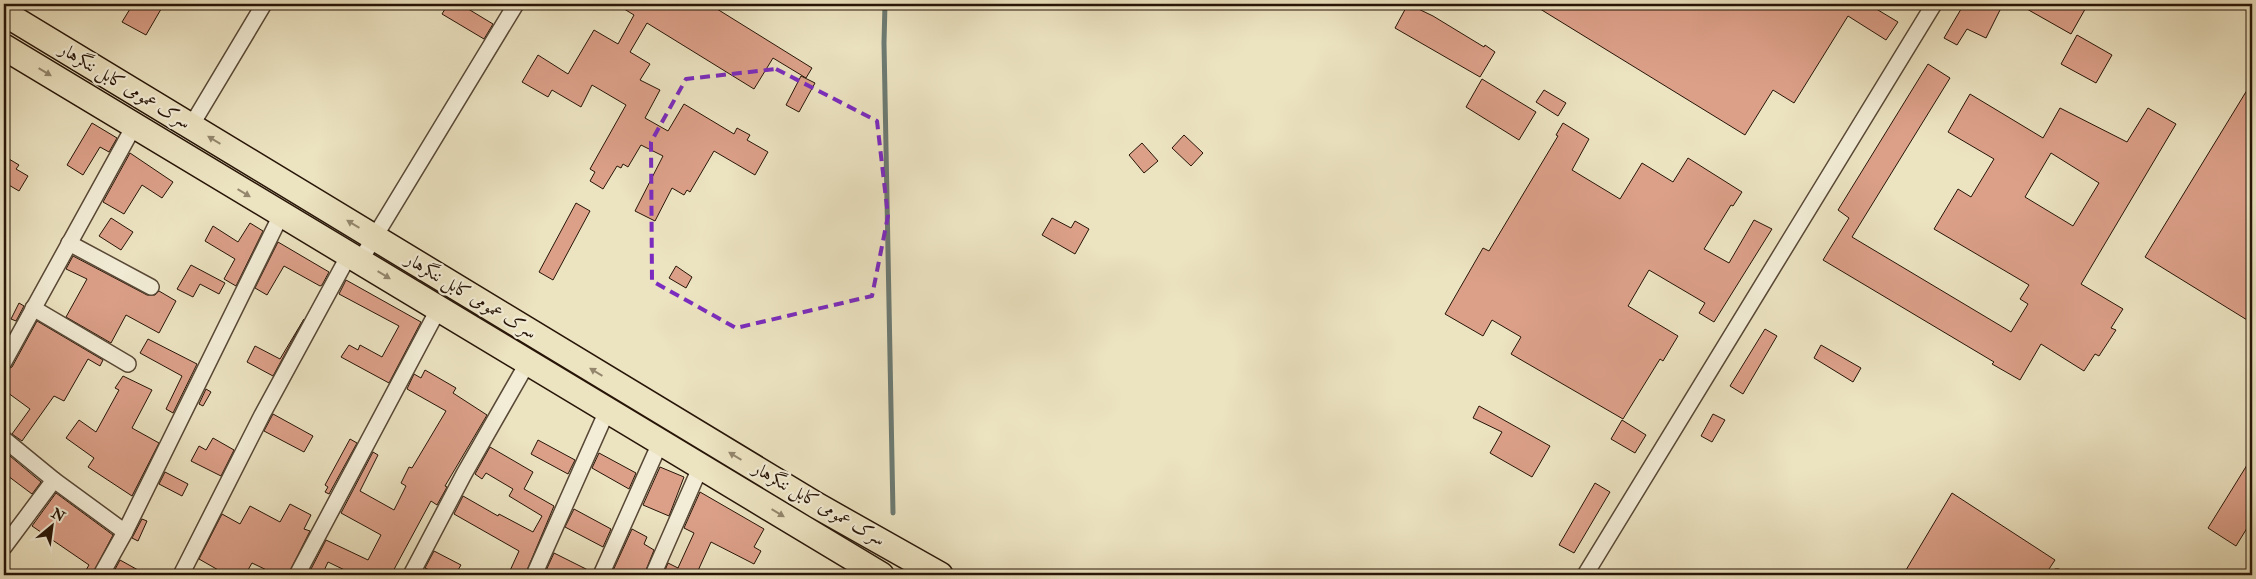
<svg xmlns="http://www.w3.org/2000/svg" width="2256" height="579" viewBox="0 0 2256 579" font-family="'IM FELL Double Pica',Amiri,serif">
  <rect width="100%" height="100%" fill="#ece3c1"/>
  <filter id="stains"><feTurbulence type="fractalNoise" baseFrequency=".004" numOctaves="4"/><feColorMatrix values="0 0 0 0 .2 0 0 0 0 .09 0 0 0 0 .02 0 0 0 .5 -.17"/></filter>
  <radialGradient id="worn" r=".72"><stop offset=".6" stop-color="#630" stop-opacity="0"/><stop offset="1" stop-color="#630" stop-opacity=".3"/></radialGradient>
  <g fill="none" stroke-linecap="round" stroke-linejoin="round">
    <path stroke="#6c7a72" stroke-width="5" d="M885,4L884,43L893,513"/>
  </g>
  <g fill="#dca089" stroke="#271507" fill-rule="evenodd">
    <path d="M133,4H164L146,35L122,22Z"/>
    <path d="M448,4H460L493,24L484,39L442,14Z"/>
    <path d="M616,4H709L812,68L806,78L773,58L754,89L647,23L630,52L650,64L640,80L660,90L645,118L668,131L684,104L734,134L737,128L750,135L747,140L768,152L755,175L714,151L690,192L687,190L684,195L672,188L655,221L635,211L663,156L641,145L628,167L623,164L621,168L617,166L603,189L590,181L595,172L590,169L626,105L592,85L581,107L552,90L548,97L522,82L538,55L568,74L594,30L618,44L634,15Z"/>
    <path d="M1408,4L1433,16L1484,47L1485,45L1495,52L1480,77L1395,28Z"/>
    <path d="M1532,4H1868L1898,22L1886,40L1848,16L1794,103L1773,90L1745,135Z"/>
    <path d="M1964,4H2003L1986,38L1967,29L1957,45L1944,38Z"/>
    <path d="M2018,4H2088L2071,34Z"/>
    <path d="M2077,35L2112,55L2096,83L2061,64Z"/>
    <path d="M1928,64L1950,78L1852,237L2011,332L2028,304L2020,299L2029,285L1934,229L1958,189L1971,197L1994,159L1948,132L1970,94L2043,138L2060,108L2127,142L2148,108L2176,124L2081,284L2123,309L2111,328L2116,330L2099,356L2095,354L2084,371L2041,344L2020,380L1992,364L1994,362L1823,260L1849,218L1838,210ZM2051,153L2099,183L2073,226L2025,197Z"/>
    <path d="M801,76L815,83L799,112L786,105Z"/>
    <path d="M1482,79L1536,112L1519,140L1466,107Z"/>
    <path d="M2252,82V323L2145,257Z"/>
    <path d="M1544,90L1566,103L1558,116L1536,102Z"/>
    <path d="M92,123L117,138L109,152L100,147L83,175L67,165Z"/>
    <path d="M1563,123L1589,139L1572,170L1620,199L1642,163L1673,182L1688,158L1742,192L1733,206L1731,205L1704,249L1729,263L1754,220L1772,229L1714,322L1699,313L1705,303L1649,270L1628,306L1678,336L1663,361L1660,359L1623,419L1511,354L1521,337L1492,320L1483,336L1445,314L1483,248L1489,251L1558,136L1556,135Z"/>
    <path d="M1184,135L1203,153L1191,166L1172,148Z"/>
    <path d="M1142,143L1158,161L1144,173L1129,155Z"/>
    <path d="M130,153L173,182L162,198L142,185L124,214L103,202Z"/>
    <path d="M4,156L19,165L16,169L28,176L19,191L7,184L4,190Z"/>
    <path d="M576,203L590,211L553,280L539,272Z"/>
    <path d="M111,218L133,232L121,250L99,236Z"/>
    <path d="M1052,218L1071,228L1075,221L1089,229L1075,254L1042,235Z"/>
    <path d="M250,223L263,231L236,286L224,279L235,259L205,241L213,226L238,242Z"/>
    <path d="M278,242L329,272L322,285L320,286L284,266L267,295L255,288Z"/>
    <path d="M73,256L147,295H155L159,291L176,301L159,333L126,315L111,343L66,317L87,279L66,269Z"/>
    <path d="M191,265L225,283L219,294L200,284L193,297L177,289Z"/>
    <path d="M676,266L692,277L686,288L669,278Z"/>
    <path d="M346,280L421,322L389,383L341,357L349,345L358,350L360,345L382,357L399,326L339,294Z"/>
    <path d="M19,303L24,306L16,321L11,319Z"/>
    <path d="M304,319L273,376L247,362L255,346L280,359Z"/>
    <path d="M37,321L103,360L100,366L88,359L64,401L54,396L22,441L12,434L30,409L4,390V371L12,367Z"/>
    <path d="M1765,329L1777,336L1743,394L1730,386Z"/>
    <path d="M148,339L197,364L173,413L166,409L182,376L140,353Z"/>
    <path d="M1821,345L1861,368L1853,382L1814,358Z"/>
    <path d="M425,370L456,388L453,393L487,415L445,486L447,487L437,505L431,501L391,575H355L328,562L322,575L310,571L326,540L368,560L381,535L341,513L373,452L378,455L360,491L394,510L406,486L401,483L409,467L412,468L446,411L407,389L414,374L421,378Z"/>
    <path d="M123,376L152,390L132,428L159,443L132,496L88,467L94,458L66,438L79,420L96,432L119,390L115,388Z"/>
    <path d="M206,389L211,392L203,406L199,404Z"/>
    <path d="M1479,406L1550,446L1532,477L1490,453L1502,432L1473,418Z"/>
    <path d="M273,414L313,436L304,452L264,431Z"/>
    <path d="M1713,414L1725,420L1712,442L1701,436Z"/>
    <path d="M1622,420L1646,435L1635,453L1611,439Z"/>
    <path d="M213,438L234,450L221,476L191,461L199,446L206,450Z"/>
    <path d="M350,439L357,443L329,494L325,492L328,487L325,485Z"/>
    <path d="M538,440L575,460L568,474L531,454Z"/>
    <path d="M490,447L533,472L524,489L554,506L525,575H508L519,551L454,514L463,496L498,516L499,514L533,532L542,516L509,496L513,489L486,473L482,479L475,474Z"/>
    <path d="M4,451L41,482L32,494L4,473Z"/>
    <path d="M599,453L636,473L629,489L592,468Z"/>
    <path d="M2252,457V520L2236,546L2208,528Z"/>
    <path d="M660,467L684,477L669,516L643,505Z"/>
    <path d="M165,472L188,484L182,496L159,484Z"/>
    <path d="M1595,483L1610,492L1574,553L1559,545Z"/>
    <path d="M700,492L764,529L754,547L761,551L754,564L711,542L696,575H663L668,563L678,568L694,533L684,528Z"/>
    <path d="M56,493L113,535L92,575H83L89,565L32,526Z"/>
    <path d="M1952,493L2055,560L2045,575H1903Z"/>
    <path d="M290,504L311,515L304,529L310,531L288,575H277L252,563L245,575H227L199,559L222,514L240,524L250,506L280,522Z"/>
    <path d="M574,509L611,529L603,547L565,527Z"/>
    <path d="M142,519L147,521L138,541L132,538Z"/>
    <path d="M632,529L647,537L644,544L654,550L644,575H611Z"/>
    <path d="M434,551L461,565L455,575H440L425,568Z"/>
    <path d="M554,553L592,572V575H544Z"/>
    <path d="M120,560L147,575H112Z"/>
  </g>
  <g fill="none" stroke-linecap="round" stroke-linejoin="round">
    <g stroke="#584836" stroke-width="10">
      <path id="service" d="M2056,575L2057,573"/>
    </g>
    <g stroke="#584836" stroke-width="18">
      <g id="minor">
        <path d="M191,126L264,4"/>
        <path d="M69,243L151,287"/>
        <path d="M360,261L516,4"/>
        <path d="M33,308L128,364"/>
        <path d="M4,362L134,126"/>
        <path d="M4,439L54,480L125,532"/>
        <path d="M4,547L54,480"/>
        <path d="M101,575L125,532L281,215"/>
        <path d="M181,575L262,415L349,255"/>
        <path d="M297,575L439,308"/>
        <path d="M411,575L464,474L528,362"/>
        <path d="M534,575L607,411"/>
        <path d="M601,575L660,443"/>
        <path d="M653,575L700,468"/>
        <path d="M1585,575L1934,4"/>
      </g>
    </g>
    <g stroke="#271507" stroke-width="28">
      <g id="trunk">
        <path d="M4,13L816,505L940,575"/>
        <path d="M4,47L881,575"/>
      </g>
    </g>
    <use href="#service" stroke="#f3edd7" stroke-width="8"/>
    <use href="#minor" stroke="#f3edd7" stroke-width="15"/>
    <use href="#trunk" stroke="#ece3c1" stroke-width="25"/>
  </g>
  <defs><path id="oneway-solid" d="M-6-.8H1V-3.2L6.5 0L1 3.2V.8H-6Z" transform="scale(1.25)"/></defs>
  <g fill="#93866d">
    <use href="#oneway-solid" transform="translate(45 72) rotate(31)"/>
    <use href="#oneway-solid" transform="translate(214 140) rotate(-149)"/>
    <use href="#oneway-solid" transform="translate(244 193) rotate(31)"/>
    <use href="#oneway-solid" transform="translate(353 224) rotate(-149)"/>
    <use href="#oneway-solid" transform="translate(384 275) rotate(31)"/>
    <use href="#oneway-solid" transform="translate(596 372) rotate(-149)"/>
    <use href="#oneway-solid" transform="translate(735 456) rotate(-149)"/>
    <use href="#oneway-solid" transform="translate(778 513) rotate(31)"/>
  </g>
  <path fill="none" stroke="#7b2cbf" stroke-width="4" stroke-dasharray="10 6" stroke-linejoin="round" d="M776,69L877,121L888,216L872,296L736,328L652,281L651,142L686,79Z"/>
  <g text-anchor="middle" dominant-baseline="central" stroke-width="4.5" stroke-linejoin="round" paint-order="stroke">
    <g font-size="18" fill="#271507" stroke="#f3edd7">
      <text transform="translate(125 86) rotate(31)">سرک عمومی کابل ننگرهار</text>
      <text transform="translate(471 296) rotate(31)">سرک عمومی کابل ننگرهار</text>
      <text transform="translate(819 504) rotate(30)">سرک عمومی کابل ننگرهار</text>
    </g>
  </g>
  <rect width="2256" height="579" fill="none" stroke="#ece3c1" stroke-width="20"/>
  <rect x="5" y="5" width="2246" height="569" fill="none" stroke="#271507" stroke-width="2.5"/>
  <rect x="10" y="10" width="2236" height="559" fill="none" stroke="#271507"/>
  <g transform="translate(52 526) rotate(29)" stroke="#f3edd7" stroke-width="4" paint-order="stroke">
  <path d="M0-4L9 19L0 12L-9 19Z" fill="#271507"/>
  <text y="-8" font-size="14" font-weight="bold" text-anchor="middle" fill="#271507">N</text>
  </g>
  <rect width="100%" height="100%" filter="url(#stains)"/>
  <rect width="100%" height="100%" fill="url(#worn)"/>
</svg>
